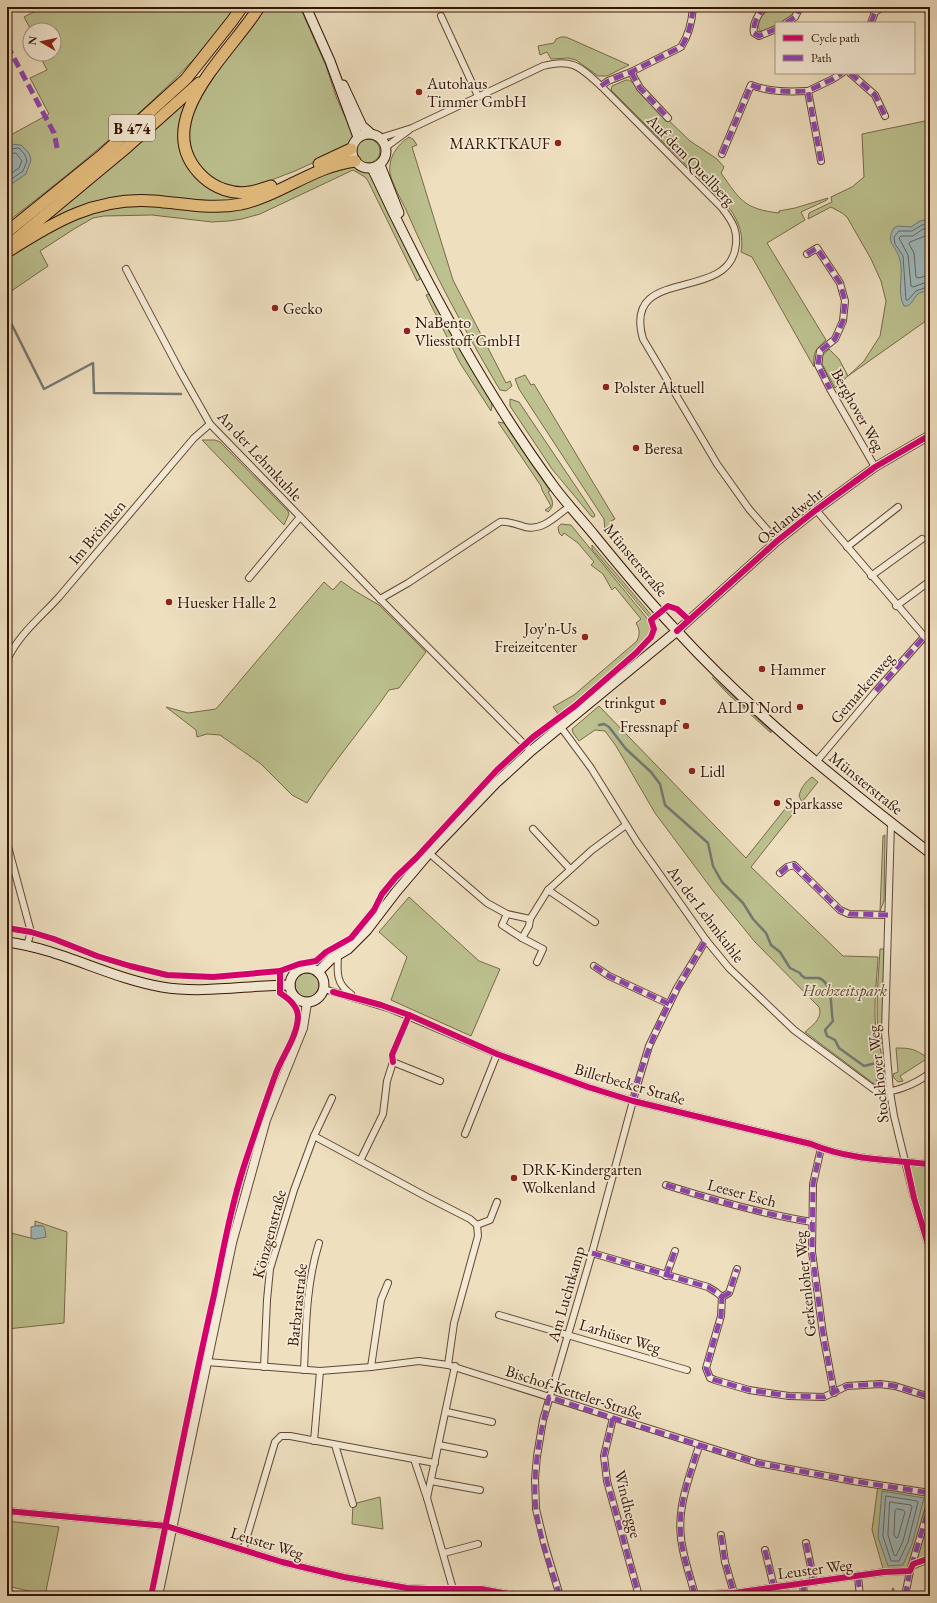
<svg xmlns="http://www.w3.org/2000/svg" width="937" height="1603" viewBox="0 0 937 1603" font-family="'EB Garamond',serif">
  <rect width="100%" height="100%" fill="#eedfbf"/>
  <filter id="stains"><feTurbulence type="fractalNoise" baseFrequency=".005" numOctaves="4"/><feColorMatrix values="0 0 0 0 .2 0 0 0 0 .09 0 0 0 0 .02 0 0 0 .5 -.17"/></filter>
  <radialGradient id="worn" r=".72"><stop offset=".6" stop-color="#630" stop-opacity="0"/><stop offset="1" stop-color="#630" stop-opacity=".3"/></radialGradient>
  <g fill="#bcc18f" stroke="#786a4a">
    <path d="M43,7H237C225,23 213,40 199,54C142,115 74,171 7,222V137L49,114L30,78L47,70L39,54H54V30H31L24,17Z"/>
    <path d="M264,7H300L326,66L337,99L351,130H353V138L347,147L295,171L253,187L234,188L213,180L196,163L189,143V122L208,81Z"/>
    <path d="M772,7H792L796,10C792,16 784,23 776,23V25L763,32L760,31C755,22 764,11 772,7Z"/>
    <path d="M561,37H566L629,65L607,76H598L576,60L568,58L551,59L547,52L540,55L538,46L554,43L556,39Z"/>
    <path d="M626,80H629L633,83L659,113L660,112L690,141L717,159L724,167L721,173C740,200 744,209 779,213V211L795,208L828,198L827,200L801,212L805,220L767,243L826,340C815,350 813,352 814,367L752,257L741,252C744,236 739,222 730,209L611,90L612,86Z"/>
    <path d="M190,96L183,118L195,173L251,196L229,202L153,197L45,223Z"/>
    <path d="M930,120V318L848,376L835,388L822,364V356L829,349L839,359L848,376L864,361L880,336L886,301L881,281L871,259L847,217L842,213L831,207L808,219L809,213L832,202L831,197L852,187L864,177L862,134Z"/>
    <path d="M409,137L413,139L417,145L412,147L453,280L506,383L510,381L512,386L506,391L500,390L497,385C464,329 433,272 407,212C402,201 392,184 390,173C388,158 397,145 409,137Z"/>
    <circle cx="368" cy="151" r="12"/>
    <path d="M355,166L369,173L373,177L421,276L420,279L417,281L368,181L365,177L353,170L260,214L242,219L229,221L212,222L152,215L104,216L93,218L74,229L40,251L48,266L7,294V258L24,246L55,227L107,208L138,204L201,210Z"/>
    <path d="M428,294L432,297L490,398L492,405L491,411L460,363L426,295Z"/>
    <path d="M525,375L531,385L534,384L615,519L611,521L612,531L610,536L605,531L604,519L600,513L519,389L515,379Z"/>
    <path d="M510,399L519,402L595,515L594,517H592L552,469L510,406Z"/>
    <path d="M498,422L504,423L507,427L550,491L548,492C553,500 555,506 548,512L545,510L551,506L542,490L541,486Z"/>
    <path d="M202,440H215L220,442L288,511L289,514L284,525Z"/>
    <path d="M561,524L571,525L650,622V634L631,655L559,715L553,707L574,695L637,641C640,634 640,630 636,623L641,619L615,587L612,590L603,574L591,565L594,562L578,543L564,533L562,536L559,533L558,527Z"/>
    <path d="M592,545L652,616L650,618L592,549Z"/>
    <path d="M341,581L355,591L379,605L426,652L399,688L389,690C363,728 332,763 307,803L292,795L261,764L220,735L207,734L197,737L196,730L166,707L188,713L216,709L324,582L333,590Z"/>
    <path d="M712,677L771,731V733L728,694Z"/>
    <path d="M599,706L746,858L789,804L796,810L751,867L843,956L878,957C877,980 873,1006 876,1029C878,1046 889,1069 880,1086H877L805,1032C813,1025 823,1018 819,1007L755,942L714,892L655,813L616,746L605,731L595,730L579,741L573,733L572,729Z"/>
    <path d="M812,777L818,782L802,802L799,796C801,788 805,782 812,777Z"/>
    <path d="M885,835L884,901L880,911L883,836Z"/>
    <path d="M409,897L479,961L500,969L471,1036L391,1000L407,957L379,932Z"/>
    <path d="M880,949H884L882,1046C873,1027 879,972 880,949Z"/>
    <circle cx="307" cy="985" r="12"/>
    <path d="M896,1048C911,1048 915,1049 928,1058L900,1076L903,1081L898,1082L894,1078L893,1074L898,1072Z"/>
    <path d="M906,1162L930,1164V1230H924Z"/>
    <path d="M35,1221L67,1232L64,1323L7,1329V1232L35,1239L43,1226H35Z"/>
    <path d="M878,1485L930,1493V1562L910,1571L884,1572L872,1530Z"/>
    <path d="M380,1497L383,1529L352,1524L353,1504Z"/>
    <path d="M7,1521L59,1527L46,1591L65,1596H51L7,1586Z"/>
  </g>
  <g fill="#9fbabd" stroke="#747873">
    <path d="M10,144L21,145L29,153L31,160L26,174L7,187V146Z"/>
    <path d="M930,219V289C926,291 921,292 918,294C912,299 912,307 904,306C896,292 905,272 899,257C895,244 885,243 894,228L898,226L911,227L920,221Z"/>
    <path d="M35,1226H43L45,1229L46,1237L35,1239L31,1238V1227Z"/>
    <path d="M882,1491L924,1498L912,1544L903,1565L888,1566L878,1537Z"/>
  </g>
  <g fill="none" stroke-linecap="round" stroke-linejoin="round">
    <g stroke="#696760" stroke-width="1">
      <path d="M7,149L19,148L25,155L27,161L23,171L7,182"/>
      <path d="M7,154L16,153L22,161L19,168L7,176"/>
      <path d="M930,223L922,225L912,231H899L894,237L895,244L903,256L906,300H908L916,291L930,286"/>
      <path d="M930,228L923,229L913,236H901L899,238L908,255L911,286L913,287L930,281"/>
      <path d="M930,234L910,242L909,244L914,253L916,277L918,278L930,275"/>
      <path d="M886,1496L917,1501L918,1502L908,1542L899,1561H891L883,1536Z"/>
      <path d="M890,1502L911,1505L912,1507L903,1541L896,1556L894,1555L888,1535Z"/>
      <path d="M897,1509L903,1510L905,1512L898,1537L896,1538L894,1535L895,1511Z"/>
    </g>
    <g stroke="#747873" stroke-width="2.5">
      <path d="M7,315L44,389L93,363L94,393L181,394"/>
      <path d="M599,725L604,724L609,727L626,749L651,772L660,784L665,805L708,843L713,866L722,882L743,903L753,919L766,933L771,945L780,952L790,968L800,973L801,975L805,978H819C834,984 830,1008 833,1021L825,1030L827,1036L835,1040L839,1048L864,1066L876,1063C879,1070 880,1072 877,1080"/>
      <path d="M893,1589V1596"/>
    </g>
    <g stroke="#624733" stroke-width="8">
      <g id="minor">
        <path d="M766,7C759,11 752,25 754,33L759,36L776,29"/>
        <path d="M927,7L930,17"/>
        <path d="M441,16L478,96"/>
        <path d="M786,23L795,17L800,7"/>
        <path d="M871,23L875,12L882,7"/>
        <path d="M631,72L640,88L668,118"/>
        <path d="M850,73L875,95L885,116"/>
        <path d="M601,86L608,81L631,72L681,47C689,35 692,21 693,7"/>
        <path d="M380,138L412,128L543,66C573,58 580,67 601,86L722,208C733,222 739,232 735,250C724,302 622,266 643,339L717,464L749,509L777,541"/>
        <path d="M386,147L409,130"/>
        <path d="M722,154L751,85C770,92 788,92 808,91"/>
        <path d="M821,161L808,91L833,79L842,73"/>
        <path d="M807,254L817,248L840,283L845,301L843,321L835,339L820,351L818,365L830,389L875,467"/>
        <path d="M126,269L180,371L210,424L380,599L531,751"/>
        <path d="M816,510L930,643"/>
        <path d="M847,547L898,507"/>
        <path d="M871,576L922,539"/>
        <path d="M249,578L300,517"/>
        <path d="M380,599L408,583L500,522C509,521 515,524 525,527C543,531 556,516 570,506"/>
        <path d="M896,606L930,581"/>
        <path d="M7,660C19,634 41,617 59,597C104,544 149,491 194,438L210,424"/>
        <path d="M560,726L591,768L637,842L706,940L729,968L794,1030L875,1090C891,1096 917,1083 930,1073"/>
        <path d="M816,762L876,691L924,637L930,632"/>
        <path d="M891,823L885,1032L890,1092L894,1116L914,1198L930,1251"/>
        <path d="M533,829L570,869"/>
        <path d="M7,843L31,932L27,945"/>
        <path d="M429,853L487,903L507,914L530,919L548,890L592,850L626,825"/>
        <path d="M780,873L787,867L794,865L840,910L849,914L888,915"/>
        <path d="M548,890L595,922"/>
        <path d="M507,914L502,925L522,938L529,926L530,919"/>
        <path d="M522,938L543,949L537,962"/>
        <path d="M338,955C337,972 336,984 351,994"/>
        <path d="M594,966L609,976L669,1004"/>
        <path d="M324,989L391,1009L497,1054L588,1087L633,1101L811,1144C849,1160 890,1160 930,1164"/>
        <path d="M332,1098L314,1136L427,1197L470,1219L477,1225L478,1236L454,1323L448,1365"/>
        <path d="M465,1134L497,1054"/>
        <path d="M821,1148L813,1184L812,1252L823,1334L834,1393"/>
        <path d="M360,1161L383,1114L387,1081L393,1062L440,1081"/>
        <path d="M666,1185C714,1200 762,1214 812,1222"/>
        <path d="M477,1225L490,1220L497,1202"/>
        <path d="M592,1253L708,1287L716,1292L722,1297L721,1316L706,1368L710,1378L715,1380L749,1390L789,1396L824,1397L847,1386L880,1384L895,1386L930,1397"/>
        <path d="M666,1276L675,1251"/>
        <path d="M722,1297L729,1293L737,1269"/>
        <path d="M499,1315L687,1370"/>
        <path d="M207,1362L320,1371L371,1367L419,1361L448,1365L758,1463L853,1481L930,1493"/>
        <path d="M264,1367L267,1300L270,1269L294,1190L314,1136"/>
        <path d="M371,1367L381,1300L388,1283"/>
        <path d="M304,1370C306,1327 306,1284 319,1243"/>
        <path d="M447,1412L492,1422"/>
        <path d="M613,1418L604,1456L607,1481L639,1596"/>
        <path d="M314,1441L320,1371"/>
        <path d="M335,1445L353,1504"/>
        <path d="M439,1445L484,1454"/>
        <path d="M414,1459L427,1498L453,1589"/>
        <path d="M431,1481L480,1490"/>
        <path d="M427,1498L455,1366"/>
        <path d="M7,1511L166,1526L282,1562L344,1577L407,1588L427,1589H481L520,1596"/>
        <path d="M721,1535L725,1562L734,1593"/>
        <path d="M806,1543L814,1582"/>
        <path d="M243,1550L275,1442L281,1436H290L435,1463"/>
        <path d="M765,1550L774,1587"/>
        <path d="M444,1553L478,1544"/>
        <path d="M858,1577L860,1596"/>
        <path d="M803,1583L804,1596"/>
        <path d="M695,1595C690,1576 683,1557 681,1538C677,1506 690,1475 699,1446"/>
        <path d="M560,1596L545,1546L536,1509L535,1479L537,1456L543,1420L592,1253L637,1086L649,1046L677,988L706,940"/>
        <path d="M673,1596L734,1593L884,1572L910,1571"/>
        <path d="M905,1596L910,1571L930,1504"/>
      </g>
    </g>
    <g stroke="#624733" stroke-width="10">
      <g id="tertiary">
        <path d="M677,631L777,541L816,510L875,467L930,435"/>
        <path d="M158,1596L232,1243L266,1120L303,1028L307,1003"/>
      </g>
    </g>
    <g stroke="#331404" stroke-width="11">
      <g id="secondary">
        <path d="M306,7L330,61L358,137"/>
        <path d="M343,85L362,126L370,133"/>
        <circle cx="369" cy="151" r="17"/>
        <path d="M380,165L399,213"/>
        <path d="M372,168C423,278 483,390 555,488C567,504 582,520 595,536C621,568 648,601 677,631C753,714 841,784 930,853"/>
        <path d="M7,942C61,949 109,978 162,987C204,994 247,985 290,985"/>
        <circle cx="307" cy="985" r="17"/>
        <path d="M318,972L331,959L348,949L367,930L396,892L429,853L496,783L531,751L677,631"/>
      </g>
    </g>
    <g stroke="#331404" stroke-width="13">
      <g id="trunk">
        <path d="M259,7C233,51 145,123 203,177C215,188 233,195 250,192C257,191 264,188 271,186"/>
        <path d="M319,164L351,149"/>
        <path d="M7,232L101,156L186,79L232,21L242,7"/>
        <path d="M14,241L127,147L199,83"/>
        <path d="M7,252C54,222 95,197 153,201C183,203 211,210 241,204C281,195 314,166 355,161"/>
      </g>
    </g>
    <use href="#minor" stroke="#f4ead5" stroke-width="6"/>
    <use href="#tertiary" stroke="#f4ead5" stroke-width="8"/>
    <use href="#secondary" stroke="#f4ead5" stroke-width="9"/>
    <use href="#trunk" stroke="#e7c080" stroke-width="11"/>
    <g stroke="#8e44ad" stroke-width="5" stroke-dasharray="10 5" stroke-linecap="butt">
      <path d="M766,7C759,11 752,25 754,33L759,36L776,29"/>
      <path d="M927,7L930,17"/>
      <path d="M786,23L795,17L800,7"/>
      <path d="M871,23L875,12L882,7"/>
      <path d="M7,45L54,133L58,152"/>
      <path d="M631,72L640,88L668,118"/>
      <path d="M850,73L875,95L885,116"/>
      <path d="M601,86L608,81L631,72L681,47C689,35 692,21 693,7"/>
      <path d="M722,154L751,85C770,92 788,92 808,91"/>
      <path d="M821,161L808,91L833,79L842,73"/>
      <path d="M807,254L817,248L840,283L845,301L843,321L835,339L820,351L818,365L830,389"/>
      <path d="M876,691L924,637L930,632"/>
      <path d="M780,873L787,867L794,865L840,910L849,914L888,915"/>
      <path d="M594,966L609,976L669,1004"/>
      <path d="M633,1101C647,1039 673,994 706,940"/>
      <path d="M821,1148L813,1184L812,1252L823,1334L834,1393"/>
      <path d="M666,1185C714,1200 762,1214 812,1222"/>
      <path d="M592,1253L708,1287L716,1292L722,1297L721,1316L706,1368L710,1378L715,1380L749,1390L789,1396L824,1397L847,1386L880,1384L895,1386L930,1397"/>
      <path d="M666,1276L675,1251"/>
      <path d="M722,1297L729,1293L737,1269"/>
      <path d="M613,1418L604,1456L607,1481L639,1596"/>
      <path d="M721,1535L725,1562L734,1593"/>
      <path d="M806,1543L814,1582"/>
      <path d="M765,1550L774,1587"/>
      <path d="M858,1577L860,1596"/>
      <path d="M803,1583L804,1596"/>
      <path d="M695,1595C690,1576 683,1557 681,1538C677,1506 690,1475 699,1446"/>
      <path d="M560,1596C551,1568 540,1539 536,1510C532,1471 540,1434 549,1397L613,1418L758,1463L853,1481L930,1493"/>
      <path d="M905,1596L910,1571L930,1504"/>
    </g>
    <g stroke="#f4ead5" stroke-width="8">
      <g id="cycleway">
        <path d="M677,631L777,541L816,510L875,467L930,435"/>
        <path d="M7,928L31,932L54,939L97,956L130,966L167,975L213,977L280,971L299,964L316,961L326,952L351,938L374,910L382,894L396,877L416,858L497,770L533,737L575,706L636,653L651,637L654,629L651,620L668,606L677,609L689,620"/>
        <path d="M333,992L381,1005L409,1015L497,1054L588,1087L633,1101L811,1144C849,1160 890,1160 930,1164"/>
        <path d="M393,1062L392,1055L409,1015"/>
        <path d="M906,1162L914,1198L930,1251"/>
        <path d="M7,1511L166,1526L282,1562L344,1577L407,1588L427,1589H481L520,1596"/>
        <path d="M151,1596C172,1496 191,1395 214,1295C223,1251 231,1206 245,1163C255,1133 265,1103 276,1073C283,1055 297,1037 298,1017C298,1006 288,998 280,993V971"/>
        <path d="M673,1596L734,1593L884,1572L910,1571L913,1564L930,1558"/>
      </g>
    </g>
    <use href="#cycleway" stroke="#d6006c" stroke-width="6"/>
  </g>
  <g fill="#8f2418" stroke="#f4ead5" stroke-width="1.5">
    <circle cx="419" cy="92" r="4"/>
    <circle cx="558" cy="143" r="4"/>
    <circle cx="275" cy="308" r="4"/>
    <circle cx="407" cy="331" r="4"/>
    <circle cx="606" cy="387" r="4"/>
    <circle cx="636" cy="448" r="4"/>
    <circle cx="169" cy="602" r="4"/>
    <circle cx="585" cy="637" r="4"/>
    <circle cx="762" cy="669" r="4"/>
    <circle cx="663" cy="702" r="4"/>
    <circle cx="800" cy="707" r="4"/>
    <circle cx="686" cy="726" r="4"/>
    <circle cx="692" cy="771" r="4"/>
    <circle cx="777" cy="803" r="4"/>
    <circle cx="514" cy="1178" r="4"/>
  </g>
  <g text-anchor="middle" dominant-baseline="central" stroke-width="3.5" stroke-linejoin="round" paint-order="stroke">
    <rect fill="#f4ead5" stroke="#6d5443" stroke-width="1" x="109" y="115" width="46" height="26" rx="3"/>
    <g font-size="15" font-weight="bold" fill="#331404">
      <text x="132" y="128">B 474</text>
    </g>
    <g font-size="16" fill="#331404" stroke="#f4ead5" text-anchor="start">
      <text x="427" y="83">Autohaus<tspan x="427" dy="18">Timmer GmbH</tspan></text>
      <text x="550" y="143" text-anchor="end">MARKTKAUF</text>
      <text x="283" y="308">Gecko</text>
      <text x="415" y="322">NaBento<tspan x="415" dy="18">Vliesstoff GmbH</tspan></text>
      <text x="614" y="387">Polster Aktuell</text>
      <text x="644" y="448">Beresa</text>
      <text x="177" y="602">Huesker Halle 2</text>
      <text x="577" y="628" text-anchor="end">Joy'n-Us<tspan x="577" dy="18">Freizeitcenter</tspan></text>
      <text x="770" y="669">Hammer</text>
      <text x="655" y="702" text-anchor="end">trinkgut</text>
      <text x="792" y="707" text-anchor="end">ALDI Nord</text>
      <text x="678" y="726" text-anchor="end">Fressnapf</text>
      <text x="700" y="771">Lidl</text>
      <text x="785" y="803">Sparkasse</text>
      <text x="522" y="1169">DRK-Kindergarten<tspan x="522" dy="18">Wolkenland</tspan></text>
    </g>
    <g font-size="16" fill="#331404" stroke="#f4ead5">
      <text transform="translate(691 160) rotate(46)">Auf dem Quellberg</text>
      <text transform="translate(858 410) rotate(61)">Berghover Weg</text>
      <text transform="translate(260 456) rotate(47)">An der Lehmkuhle</text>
      <text transform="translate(790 516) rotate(-39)">Ostlandwehr</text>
      <text transform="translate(97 532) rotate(-50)">Im Brömken</text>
      <text transform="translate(636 560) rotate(50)">Münsterstraße</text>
      <text transform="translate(862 688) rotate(-49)">Gemarkenweg</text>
      <text transform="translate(866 783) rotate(39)">Münsterstraße</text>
      <text transform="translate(706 914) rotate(53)">An der Lehmkuhle</text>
      <text transform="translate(878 1074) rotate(-96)">Stockhover Weg</text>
      <text transform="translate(630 1084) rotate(16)">Billerbecker Straße</text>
      <text transform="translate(742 1193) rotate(15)">Leeser Esch</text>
      <text transform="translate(269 1234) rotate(-75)">Könzgenstraße</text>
      <text transform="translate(805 1284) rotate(-96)">Gerkenloher Weg</text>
      <text transform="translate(566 1294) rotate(-74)">Am Luchtkamp</text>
      <text transform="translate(297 1305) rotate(-84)">Barbarastraße</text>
      <text transform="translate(620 1336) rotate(17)">Larhüser Weg</text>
      <text transform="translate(574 1392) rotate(18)">Bischof-Ketteler-Straße</text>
      <text transform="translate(628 1504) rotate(76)">Windhegge</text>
      <text transform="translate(267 1543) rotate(17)">Leuster Weg</text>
      <text transform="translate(815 1569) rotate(-7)">Leuster Weg</text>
    </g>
    <g font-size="16" font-style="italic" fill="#5c482e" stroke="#f4ead5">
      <text x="845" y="990">Hochzeitspark</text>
    </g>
  </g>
  <rect width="937" height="1603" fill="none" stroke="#eedfbf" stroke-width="24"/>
  <rect x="8" y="8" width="921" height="1587" fill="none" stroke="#331404" stroke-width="2"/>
  <rect x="12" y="12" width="913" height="1579" fill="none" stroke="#331404"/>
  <rect x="775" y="22" width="140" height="52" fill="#f4ead5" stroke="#a79481"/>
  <rect x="783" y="35" width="20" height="6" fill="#d6006c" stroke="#a79481"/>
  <text x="811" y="42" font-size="12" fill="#331404">Cycle path</text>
  <rect x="783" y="55" width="20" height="6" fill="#8e44ad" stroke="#a79481"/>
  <text x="811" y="62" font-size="12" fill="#331404">Path</text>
  <g transform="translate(42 42) rotate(279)"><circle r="19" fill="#f4ead5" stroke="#a79481"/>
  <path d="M0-3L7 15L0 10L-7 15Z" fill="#8f2418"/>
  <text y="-6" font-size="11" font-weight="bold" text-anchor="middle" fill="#331404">N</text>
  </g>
  <rect width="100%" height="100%" filter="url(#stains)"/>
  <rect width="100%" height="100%" fill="url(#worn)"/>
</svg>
